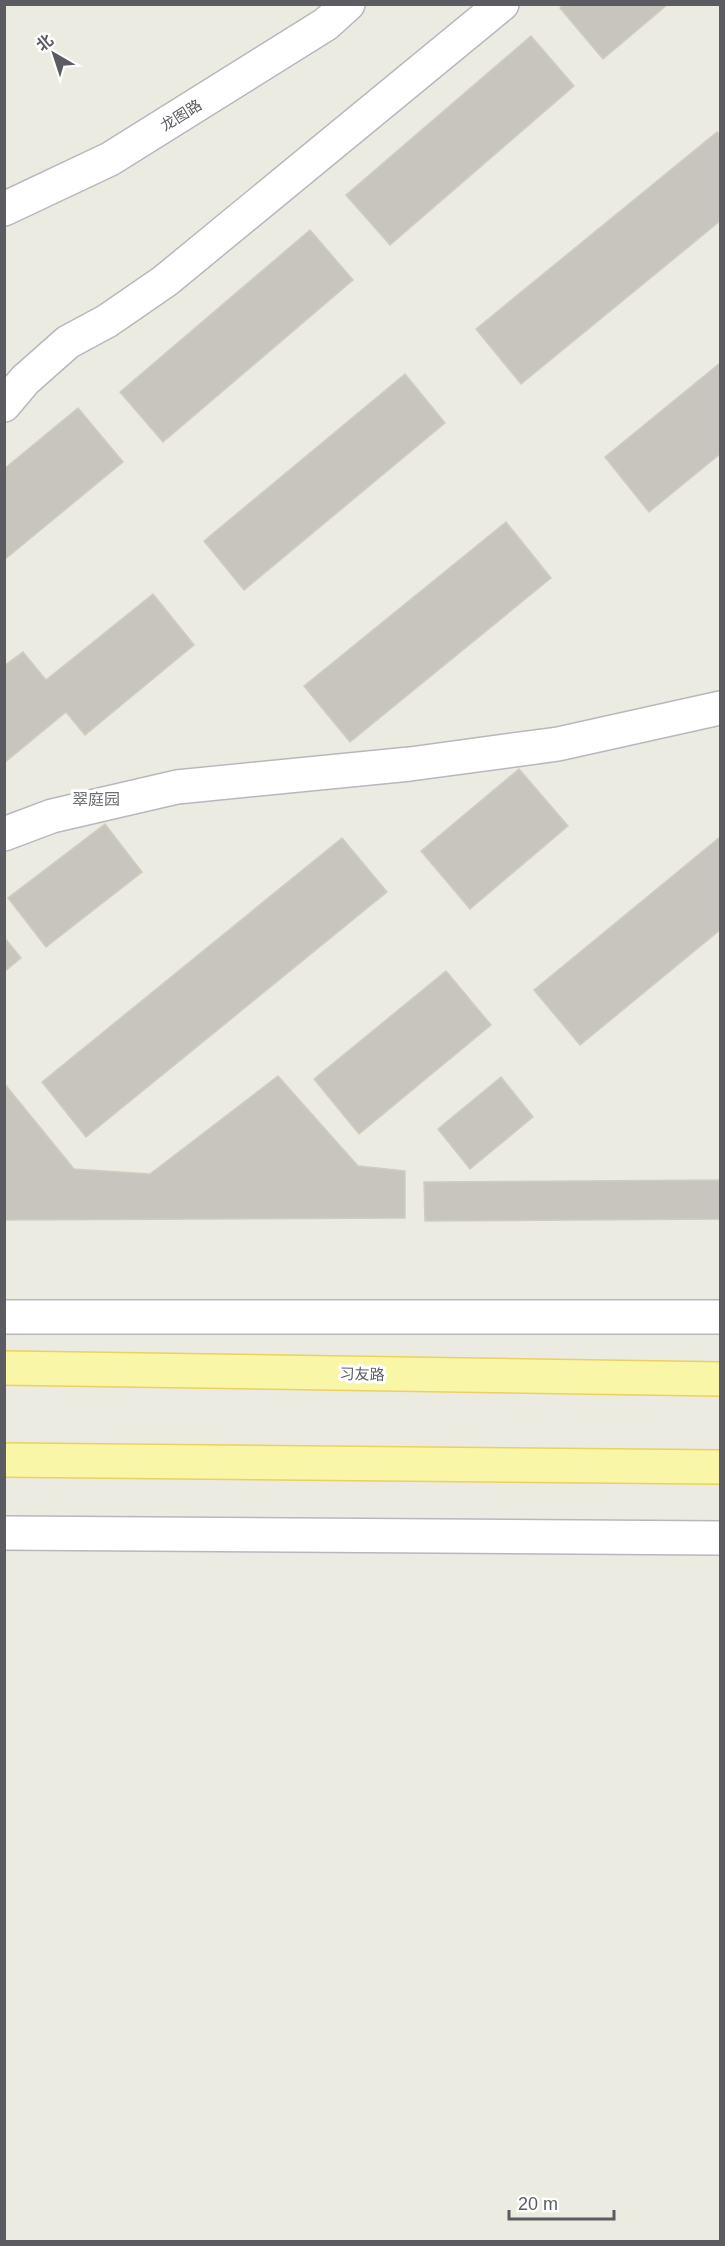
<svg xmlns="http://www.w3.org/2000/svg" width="725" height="2246" viewBox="0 0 725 2246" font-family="Arial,'Noto Sans SC',sans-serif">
  <rect width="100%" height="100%" fill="#ecebe1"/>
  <g fill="#c8c5be" stroke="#d0cdc0" stroke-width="1.5">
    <path d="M564,4H668L603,59L560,8Z"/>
    <path d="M531,36L574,86L390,245L346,195Z"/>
    <path d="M717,132L720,136V221L521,384L476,329Z"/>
    <path d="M310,230L353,280L163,442L120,392Z"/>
    <path d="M720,363V454L649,512L605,457Z"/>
    <path d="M405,374L445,423L244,590L204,541Z"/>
    <path d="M78,408L123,462L4,560V469Z"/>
    <path d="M506,522L551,578L350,742L304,686Z"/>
    <path d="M153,594L194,645L85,735L66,712L4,763V666L23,652L46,680Z"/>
    <path d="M519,769L568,826L470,909L421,851Z"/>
    <path d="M105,824L142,872L46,947L8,898Z"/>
    <path d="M720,837V930L580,1045L534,990Z"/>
    <path d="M342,838L387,892L86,1137L42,1082Z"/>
    <path d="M4,937L21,958L4,972Z"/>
    <path d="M446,971L491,1025L359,1134L314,1079Z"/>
    <path d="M278,1076L358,1166L405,1171V1218L4,1220V1083L74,1169L150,1174Z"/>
    <path d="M501,1077L533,1117L470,1169L438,1129Z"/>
    <path d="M720,1180V1219L425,1221L424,1182Z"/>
  </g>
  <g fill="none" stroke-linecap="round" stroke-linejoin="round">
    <g stroke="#b7b8bd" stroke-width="36">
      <g id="minor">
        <path d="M4,209L110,159L326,24L348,4"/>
        <path d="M4,405L25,380L68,342L107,321L165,281L502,4"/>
        <path d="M4,834L52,816L177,787L410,764L558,744L720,708"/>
        <path d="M4,1317H720"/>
        <path d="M4,1533L720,1538"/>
      </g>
    </g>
    <g stroke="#e9d25d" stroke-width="36">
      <g id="major">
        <path d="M4,1368L720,1379"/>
        <path d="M4,1460L720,1467"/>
      </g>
    </g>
    <use href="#minor" stroke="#fff" stroke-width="33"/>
    <use href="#major" stroke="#faf6a8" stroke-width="33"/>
  </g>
  <g text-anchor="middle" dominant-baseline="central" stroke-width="6" stroke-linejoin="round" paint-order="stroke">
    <g font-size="15" fill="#5a5c61" stroke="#fff">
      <text transform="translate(181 115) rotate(-32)">龙图路</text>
      <text transform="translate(362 1374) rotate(1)">习友路</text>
    </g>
    <g font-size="16" fill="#6b6e73" stroke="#fff">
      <text x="96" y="799">翠庭园</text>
    </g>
  </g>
  <rect width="725" height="2246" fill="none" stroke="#5a5c61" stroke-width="12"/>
  <g transform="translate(54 54) rotate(321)" stroke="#ffffff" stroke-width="4.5" paint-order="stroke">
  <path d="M0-4.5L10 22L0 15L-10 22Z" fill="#5a5c61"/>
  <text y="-9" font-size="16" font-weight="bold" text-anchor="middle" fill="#5a5c61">北</text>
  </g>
  <path d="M509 2210v9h105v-9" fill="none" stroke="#5a5c61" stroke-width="3"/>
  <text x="518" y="2210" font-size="18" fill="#5a5c61" stroke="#ffffff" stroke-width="4.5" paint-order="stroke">20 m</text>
</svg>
